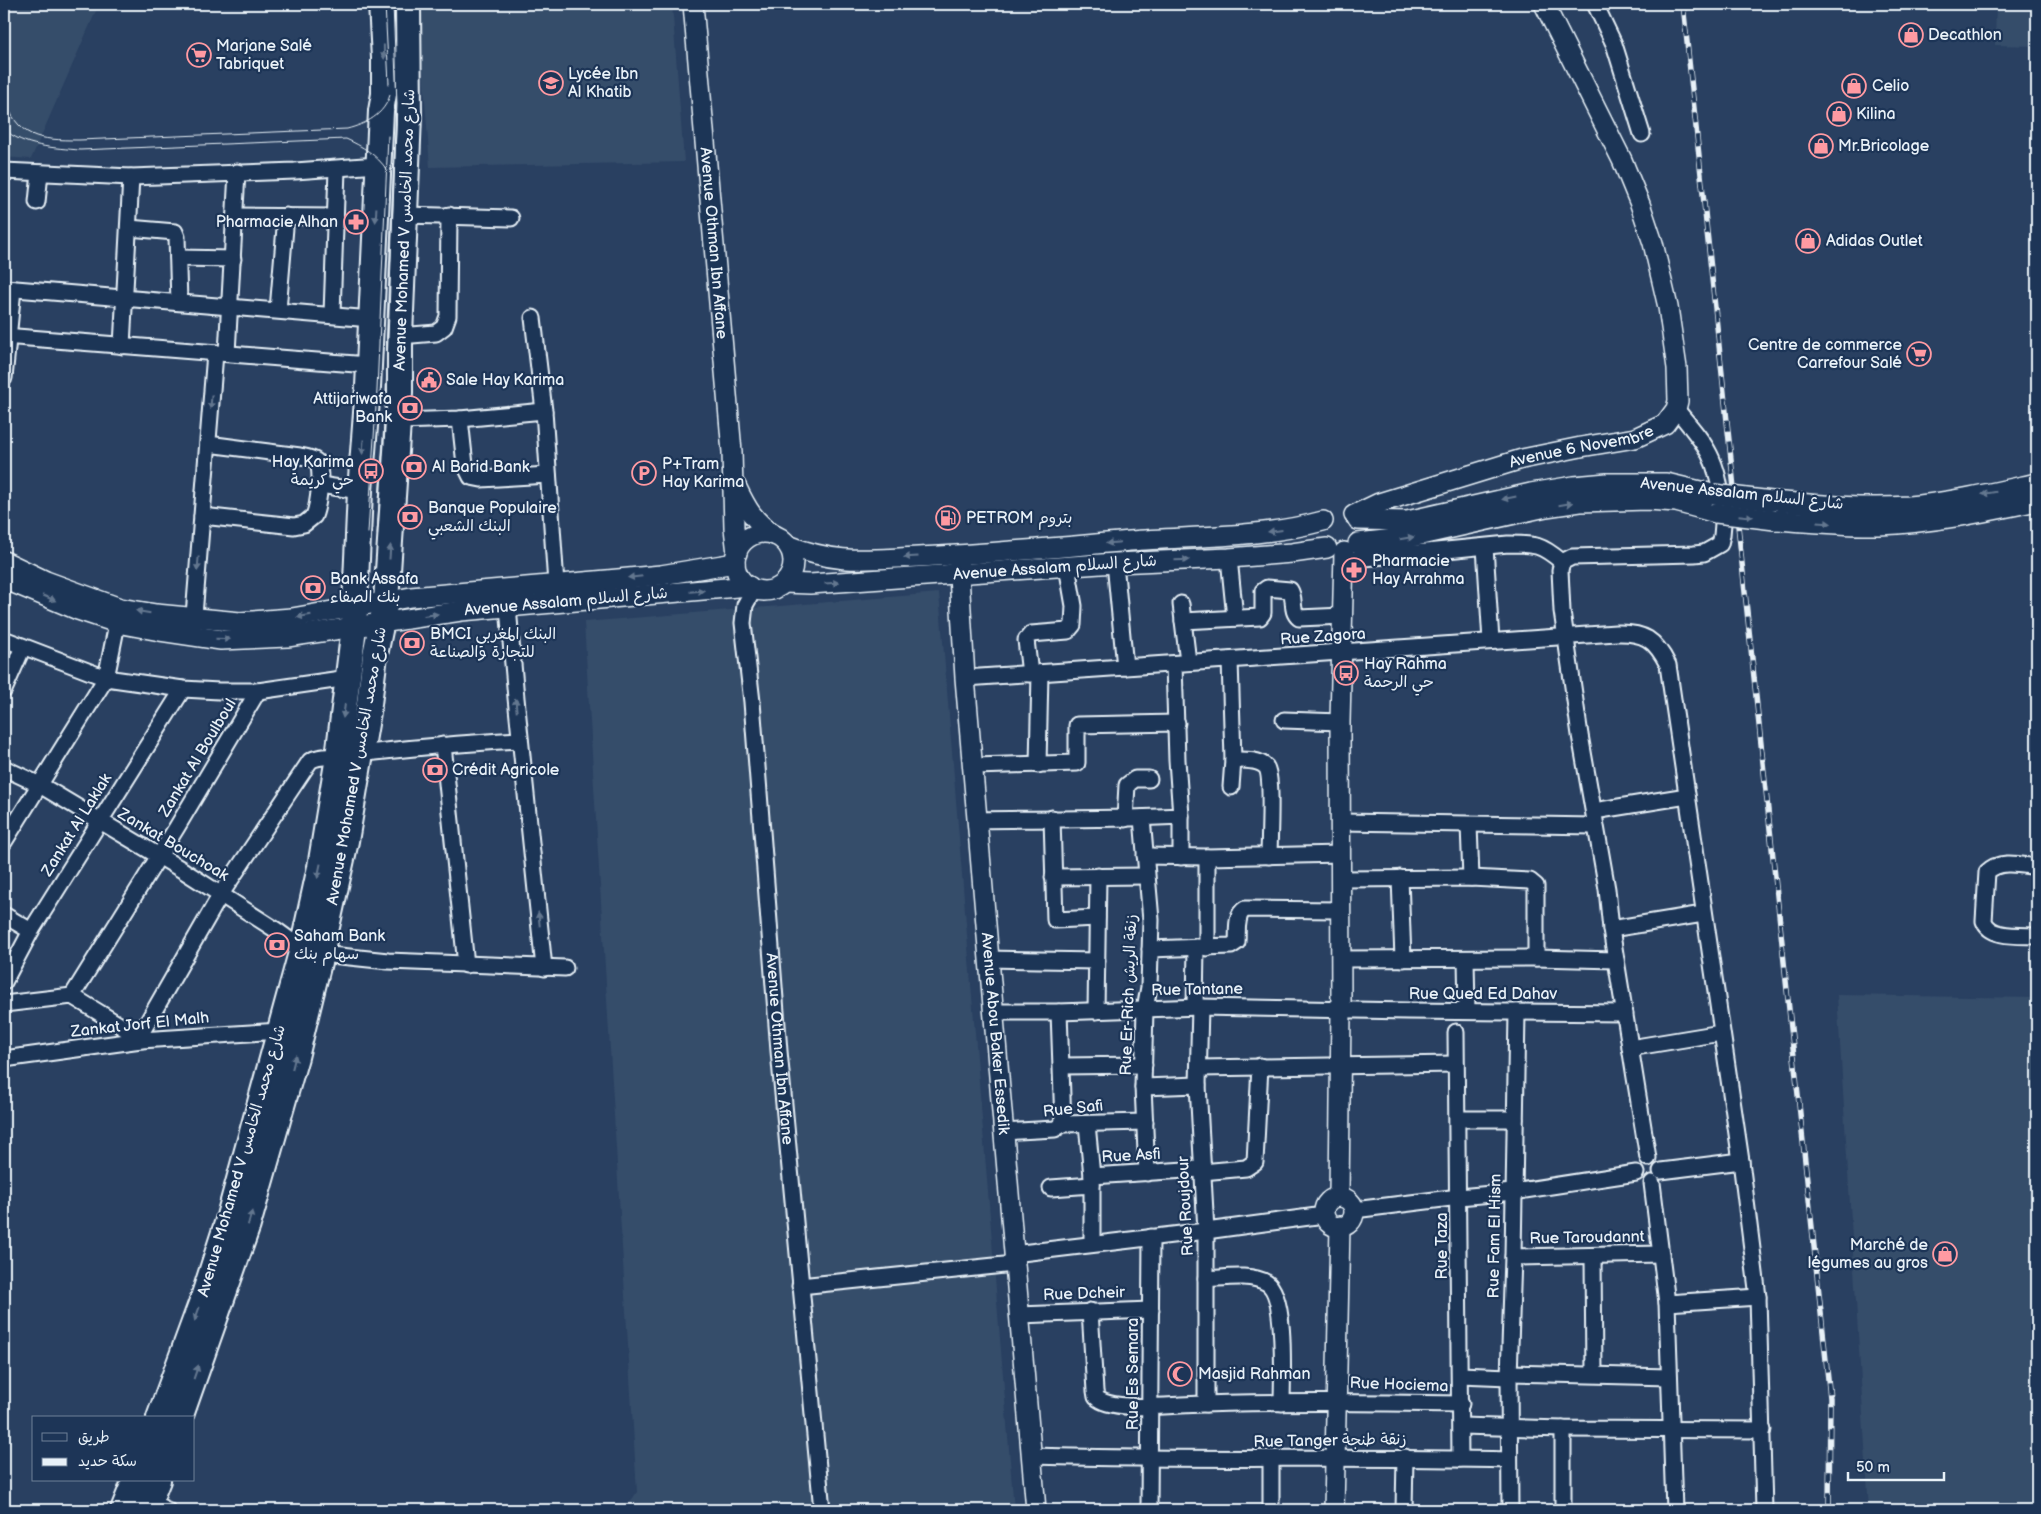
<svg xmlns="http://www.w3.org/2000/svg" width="2041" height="1514" viewBox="0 0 2041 1514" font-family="'Balsamiq Sans','Playpen Sans Arabic',sans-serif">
  <rect width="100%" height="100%" fill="#294061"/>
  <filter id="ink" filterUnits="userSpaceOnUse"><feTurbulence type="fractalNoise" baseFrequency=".02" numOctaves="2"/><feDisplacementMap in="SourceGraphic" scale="10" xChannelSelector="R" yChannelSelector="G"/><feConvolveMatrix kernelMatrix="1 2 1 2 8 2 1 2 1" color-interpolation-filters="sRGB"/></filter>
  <g filter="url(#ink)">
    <g fill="#364d6b">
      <path d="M4,4H99L31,159L4,157Z"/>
      <path d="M418,4H672L684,162L430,167Z"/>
      <path d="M1996,4H2037V46L1995,45Z"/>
      <path d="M939,593L1014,1510H625L637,1492L584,622Z"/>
      <path d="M1837,995L2037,998V1510H1869Z"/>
    </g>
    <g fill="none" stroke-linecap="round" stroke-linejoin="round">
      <g stroke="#e8f1f8" stroke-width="19">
        <g id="minor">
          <path d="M1595,4L1614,44L1642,134"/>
          <path d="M4,171L131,177L295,171L378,165"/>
          <path d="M37,202L40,173"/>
          <path d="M405,215L511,218"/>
          <path d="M235,216L336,217"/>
          <path d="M129,228L175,232L177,237L179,302"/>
          <path d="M178,258L233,259"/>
          <path d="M4,288L371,319"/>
          <path d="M278,310L286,216"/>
          <path d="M332,314L337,169"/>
          <path d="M533,318L544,411L556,584"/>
          <path d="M4,336L368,365"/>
          <path d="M400,336L436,333L444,327L448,316L449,215"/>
          <path d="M122,346L131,177"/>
          <path d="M227,353L237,172"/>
          <path d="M4,378L13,289"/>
          <path d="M460,419L465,465L471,477L481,479L548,475"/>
          <path d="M399,421L460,419L544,411"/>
          <path d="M320,485L360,491"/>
          <path d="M202,516L294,526L304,524L314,516C318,506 324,467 316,461C312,458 305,457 300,456L208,444"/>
          <path d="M1485,547L1491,641"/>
          <path d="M1229,558L1235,618"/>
          <path d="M1344,560L1508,544C1535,544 1541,544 1562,562"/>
          <path d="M1115,563L1125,667"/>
          <path id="s1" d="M754,589L745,605L743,623L752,702L779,1051L822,1510"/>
          <path d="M507,596L516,698L544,968"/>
          <path d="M1181,604L1188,662"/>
          <path d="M1183,621L1260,617L1263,613V591L1267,588L1290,590C1296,599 1290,611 1299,618L1343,616"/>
          <path d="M193,628L215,353"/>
          <path d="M4,639L106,678L183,689L219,691H258L348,678"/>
          <path d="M1230,660L1233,760L1231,787"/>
          <path d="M1030,674L1026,640L1031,634L1068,631L1073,625L1074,606L1067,566"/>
          <path d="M965,678L1616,633C1644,632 1655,639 1668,665L1741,1161L1758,1297L1764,1510"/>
          <path d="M4,690L23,647"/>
          <path d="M1284,720L1340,722"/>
          <path d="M443,745L466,965"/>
          <path d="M1233,760C1243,760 1259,759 1266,767C1273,776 1269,841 1269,856"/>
          <path d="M1038,765L1040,673"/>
          <path d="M974,766L1077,763V725L1177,723"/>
          <path d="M4,768L40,785L184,871L276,930L302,949L321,954L388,961L565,968"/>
          <path d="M1594,811L1687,796"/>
          <path d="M1181,816V857"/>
          <path d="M1052,818L1055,920L1097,918"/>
          <path d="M1142,818L1151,920L1149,987L1145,1009L1143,1087L1147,1173"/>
          <path d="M1125,819L1127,785L1135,779H1149"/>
          <path d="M979,820C1046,818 1113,820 1181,816L1177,760L1174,664"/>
          <path d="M1341,822L1595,826"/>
          <path d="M1469,825L1471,878"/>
          <path d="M4,842L106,678L119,614"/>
          <path d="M1145,856L1207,857L1341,854"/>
          <path d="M2037,867C2021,865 2000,859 1987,872L1984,921C1990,939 2022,935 2037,936"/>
          <path d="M1053,877L1146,876"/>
          <path d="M1400,878L1403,959"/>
          <path d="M1341,879L1471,878L1530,881L1536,886V958"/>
          <path d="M4,915L31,931"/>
          <path d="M1611,929L1703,914"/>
          <path d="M1207,948V857"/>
          <path d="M1150,949L1231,946L1237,942C1238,931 1235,915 1245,909L1340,910"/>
          <path d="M988,959L1097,961"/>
          <path d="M1341,959L1536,958L1616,960"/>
          <path d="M1466,959L1467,1011"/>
          <path d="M4,982L31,931L183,689"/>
          <path d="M72,996L177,827L258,691"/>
          <path d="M4,1004L72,996L139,1037"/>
          <path d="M1195,1007L1196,947"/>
          <path d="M1200,1007L1198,1085L1206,1231V1404"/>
          <path d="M1096,1011L1098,876"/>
          <path d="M994,1012H1059L1200,1007L1408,1011L1625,1013"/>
          <path d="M1059,1012L1063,1124"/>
          <path d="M1456,1032L1460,1459"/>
          <path d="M141,1040L139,1037L221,894L310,761C319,755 329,758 340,756C400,749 460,743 520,740"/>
          <path d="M1630,1048L1721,1033"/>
          <path d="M4,1059L141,1040L280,1031"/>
          <path d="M1062,1066L1144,1065"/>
          <path d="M1199,1068L1456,1064"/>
          <path d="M1143,1087L1198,1085"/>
          <path d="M1458,1119H1515"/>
          <path d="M1087,1124L1092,1176V1244"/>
          <path d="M1003,1132L1055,1129L1063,1124L1145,1122"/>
          <path d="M1648,1158L1611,929L1607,889L1580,735L1562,611L1560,570L1562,562L1572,557L1694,554L1704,553L1720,544C1724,531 1723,519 1722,505C1718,457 1705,444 1676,409"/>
          <path d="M1661,1171L1741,1161"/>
          <path d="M1202,1172L1246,1168L1255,1162L1260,1066"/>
          <path d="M1092,1176L1201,1169"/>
          <path d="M1652,1183L1667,1303L1674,1510"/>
          <path d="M1051,1188L1092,1185"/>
          <path d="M1354,1210L1459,1197L1513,1192L1636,1173"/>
          <path d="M1013,1254L1206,1231L1324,1215"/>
          <path d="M1513,1257L1661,1254"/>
          <path d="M1593,1257L1594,1374"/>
          <path d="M1206,1279C1224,1278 1251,1273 1267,1283C1287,1296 1282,1379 1282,1403"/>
          <path d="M800,1286L1014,1264"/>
          <path d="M1667,1303L1758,1297"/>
          <path d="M1090,1311L1095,1391L1096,1397C1110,1411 1161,1406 1181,1405C1274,1401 1368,1402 1461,1404"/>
          <path d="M1019,1315L1151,1310"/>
          <path d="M1510,1373L1669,1377"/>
          <path d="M1460,1375L1509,1377"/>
          <path d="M1461,1426L1563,1429L1763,1430"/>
          <path d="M1031,1456C1190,1461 1350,1456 1509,1460"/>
          <path d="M1271,1459V1510"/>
          <path d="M150,1502L167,1510"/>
          <path d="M1149,1510L1151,1237"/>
          <path d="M1404,1510L1405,1457"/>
          <path d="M1510,1510L1509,1377L1513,1257L1517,1012"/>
          <path d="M1563,1510V1429"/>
        </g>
      </g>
      <g stroke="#e8f1f8" stroke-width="22">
        <g id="tertiary">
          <path id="s2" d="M693,4L732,452L734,528L737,553"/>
          <path d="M736,486C747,509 753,520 774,535"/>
          <path d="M1772,501C1818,505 1864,509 1909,506C1952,502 1995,492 2037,483"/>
          <path id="s3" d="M1354,515L1379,503L1522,459L1581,447L1635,438L1665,424L1676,409L1678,401L1677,368L1668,307L1653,243L1640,204L1622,160L1544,4"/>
          <path d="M1358,520L1407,521L1531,493L1574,486L1607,483H1666L1713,494"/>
          <path d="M1775,520C1810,522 1844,526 1879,525C1933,523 1985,512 2037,501"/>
          <circle cx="764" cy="562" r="29"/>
          <path d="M1358,543L1412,537L1546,507L1580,502L1648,500L1676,502L1716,513"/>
          <path d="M788,545C837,565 868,559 918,557C989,554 1060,547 1130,541C1195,536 1260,538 1323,521"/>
          <path id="s4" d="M959,556V575L965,678L1036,1510"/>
          <path d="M4,561L46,581L120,608L156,614L240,622L292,618L411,597L607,580L661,575L735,563"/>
          <path d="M4,579L78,610L117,623L160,631L221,640L287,637L461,611L749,586"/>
          <path d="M784,583L810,584L1115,563L1229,558L1292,553L1327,548"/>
          <path d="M1339,1197L1341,1009L1340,722L1344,552"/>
          <circle cx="1339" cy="1212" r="15"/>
          <path d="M1334,1510L1340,1226"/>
        </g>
      </g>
      <g stroke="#e8f1f8" stroke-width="28">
        <g id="primary">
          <path d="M159,1418L203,1298L228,1220L302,949L320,867L338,757L354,627L360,491L368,387L381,111L384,94V58L381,4"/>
          <path d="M180,1418L248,1225L296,1057L321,954L346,841L368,712L375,655L386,601L400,392V336L409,116L408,4"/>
          <path d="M123,1510L135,1480"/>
          <path d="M146,1510L158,1480"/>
        </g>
      </g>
      <use href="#minor" stroke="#1d3557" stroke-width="15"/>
      <use href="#tertiary" stroke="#1d3557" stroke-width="19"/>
      <use href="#primary" stroke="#1d3557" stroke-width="24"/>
      <g stroke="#e8f1f8" stroke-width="1">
        <path d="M385,4L389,84"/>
        <path d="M4,45L5,4"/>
        <path d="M4,96C17,139 39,140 79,140L347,129C366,124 384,115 390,95"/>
        <path d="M4,129C23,147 55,148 80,150L346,139C362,146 377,155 387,170"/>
        <path d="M368,533L377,390L388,136"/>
        <path d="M377,534L386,391L397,104L393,4"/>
      </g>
      <g stroke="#e8f1f8" stroke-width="5.5">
        <path id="rail" d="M1683,4L1830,1398L1829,1510"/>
      </g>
      <use href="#rail" stroke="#1d3557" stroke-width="4" stroke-dasharray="11" stroke-linecap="butt"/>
      <g stroke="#e8f1f8" stroke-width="22" stroke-linecap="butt">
        <g id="tertiary-bridge">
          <path d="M1713,494L1772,501"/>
          <path d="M1716,513L1775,520"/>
        </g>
      </g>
      <use href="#tertiary-bridge" stroke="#1d3557" stroke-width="19"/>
    </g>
    <defs><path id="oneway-solid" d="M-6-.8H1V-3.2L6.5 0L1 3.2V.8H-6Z" transform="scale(1.25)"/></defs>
    <g fill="#64778f">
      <use href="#oneway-solid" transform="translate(384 52) rotate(89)"/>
      <use href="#oneway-solid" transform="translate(376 215) rotate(93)"/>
      <use href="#oneway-solid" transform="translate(211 402) rotate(95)"/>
      <use href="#oneway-solid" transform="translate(363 447) rotate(94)"/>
      <use href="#oneway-solid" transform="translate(1989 493) rotate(170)"/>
      <use href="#oneway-solid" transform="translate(1509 498) rotate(168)"/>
      <use href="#oneway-solid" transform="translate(1566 504) rotate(-9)"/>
      <use href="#oneway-solid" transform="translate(1746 516) rotate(6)"/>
      <use href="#oneway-solid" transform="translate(1824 523) rotate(4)"/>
      <use href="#oneway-solid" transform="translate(1275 531) rotate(173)"/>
      <use href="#oneway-solid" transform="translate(1407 538) rotate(-9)"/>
      <use href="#oneway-solid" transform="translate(1113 543) rotate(175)"/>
      <use href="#oneway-solid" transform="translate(390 552) rotate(-86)"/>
      <use href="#oneway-solid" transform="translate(911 557) rotate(176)"/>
      <use href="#oneway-solid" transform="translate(1182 560) rotate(-2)"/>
      <use href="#oneway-solid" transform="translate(198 564) rotate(95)"/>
      <use href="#oneway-solid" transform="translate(635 577) rotate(174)"/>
      <use href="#oneway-solid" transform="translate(832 583) rotate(-3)"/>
      <use href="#oneway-solid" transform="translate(697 591) rotate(-5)"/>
      <use href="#oneway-solid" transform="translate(49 598) rotate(23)"/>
      <use href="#oneway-solid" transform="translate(143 612) rotate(-170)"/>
      <use href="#oneway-solid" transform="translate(431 615) rotate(-8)"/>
      <use href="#oneway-solid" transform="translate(304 616) rotate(170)"/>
      <use href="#oneway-solid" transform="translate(223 639) rotate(1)"/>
      <use href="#oneway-solid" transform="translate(516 705) rotate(-96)"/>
      <use href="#oneway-solid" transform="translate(344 711) rotate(98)"/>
      <use href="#oneway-solid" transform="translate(319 871) rotate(102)"/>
      <use href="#oneway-solid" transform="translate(539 919) rotate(-96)"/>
      <use href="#oneway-solid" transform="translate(294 1062) rotate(-76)"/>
      <use href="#oneway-solid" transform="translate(250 1218) rotate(-74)"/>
      <use href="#oneway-solid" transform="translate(197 1314) rotate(110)"/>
      <use href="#oneway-solid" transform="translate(196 1372) rotate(-71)"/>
    </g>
  </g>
  <defs>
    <g id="shop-ring" transform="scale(1.25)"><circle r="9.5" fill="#1d3557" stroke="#ff9aa2" stroke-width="1.5"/><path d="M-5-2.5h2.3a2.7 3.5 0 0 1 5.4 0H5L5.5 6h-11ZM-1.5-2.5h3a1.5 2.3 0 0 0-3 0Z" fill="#ff9aa2"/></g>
    <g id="supermarket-ring" transform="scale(1.25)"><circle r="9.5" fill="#1d3557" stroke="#ff9aa2" stroke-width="1.5"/><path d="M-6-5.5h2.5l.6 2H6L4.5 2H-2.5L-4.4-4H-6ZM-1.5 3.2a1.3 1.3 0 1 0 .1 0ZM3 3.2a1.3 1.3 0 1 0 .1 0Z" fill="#ff9aa2"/></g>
    <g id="school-ring" transform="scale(1.25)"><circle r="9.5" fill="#1d3557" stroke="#ff9aa2" stroke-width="1.5"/><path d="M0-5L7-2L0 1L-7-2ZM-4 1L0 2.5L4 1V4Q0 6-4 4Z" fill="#ff9aa2"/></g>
    <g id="pharmacy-ring" transform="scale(1.25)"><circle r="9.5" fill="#1d3557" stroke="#ff9aa2" stroke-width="1.5"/><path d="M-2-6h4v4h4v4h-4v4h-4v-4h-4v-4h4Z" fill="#ff9aa2"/></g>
    <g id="civic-ring" transform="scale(1.25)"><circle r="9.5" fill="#1d3557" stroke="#ff9aa2" stroke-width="1.5"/><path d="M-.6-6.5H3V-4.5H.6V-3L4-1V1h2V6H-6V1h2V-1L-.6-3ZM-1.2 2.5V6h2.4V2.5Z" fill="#ff9aa2"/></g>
    <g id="bank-ring" transform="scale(1.25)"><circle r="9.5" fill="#1d3557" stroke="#ff9aa2" stroke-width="1.5"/><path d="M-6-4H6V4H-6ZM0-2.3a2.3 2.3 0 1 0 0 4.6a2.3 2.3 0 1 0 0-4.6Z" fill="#ff9aa2"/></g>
    <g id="bus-ring" transform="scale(1.25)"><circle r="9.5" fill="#1d3557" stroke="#ff9aa2" stroke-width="1.5"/><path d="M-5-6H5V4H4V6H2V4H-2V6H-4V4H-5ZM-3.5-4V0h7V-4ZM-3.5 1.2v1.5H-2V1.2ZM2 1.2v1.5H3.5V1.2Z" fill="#ff9aa2"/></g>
    <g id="parking-ring" transform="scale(1.25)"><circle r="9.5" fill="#1d3557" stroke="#ff9aa2" stroke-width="1.5"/><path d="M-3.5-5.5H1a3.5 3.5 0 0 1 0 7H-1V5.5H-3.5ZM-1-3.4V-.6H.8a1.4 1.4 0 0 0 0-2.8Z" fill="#ff9aa2"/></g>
    <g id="fuel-ring" transform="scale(1.25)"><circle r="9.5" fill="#1d3557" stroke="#ff9aa2" stroke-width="1.5"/><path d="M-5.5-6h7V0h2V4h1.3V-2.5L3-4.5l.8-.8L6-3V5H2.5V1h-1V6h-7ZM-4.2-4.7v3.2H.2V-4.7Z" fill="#ff9aa2"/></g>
    <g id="mosque-ring" transform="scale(1.25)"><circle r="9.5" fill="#1d3557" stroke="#ff9aa2" stroke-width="1.5"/><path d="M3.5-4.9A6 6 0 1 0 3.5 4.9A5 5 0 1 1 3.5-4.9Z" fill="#ff9aa2"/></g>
  </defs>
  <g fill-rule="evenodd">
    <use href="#shop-ring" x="1911" y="35"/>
    <use href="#supermarket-ring" x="199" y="55"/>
    <use href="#school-ring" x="551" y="83"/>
    <use href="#shop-ring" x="1854" y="86"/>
    <use href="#shop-ring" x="1839" y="114"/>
    <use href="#shop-ring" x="1821" y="146"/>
    <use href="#pharmacy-ring" x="356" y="222"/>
    <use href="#shop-ring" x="1808" y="241"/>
    <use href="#supermarket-ring" x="1919" y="354"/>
    <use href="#civic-ring" x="429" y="380"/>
    <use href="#bank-ring" x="410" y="408"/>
    <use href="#bank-ring" x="414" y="467"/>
    <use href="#bus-ring" x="371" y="471"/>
    <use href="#parking-ring" x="644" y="473"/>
    <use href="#bank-ring" x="410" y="517"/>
    <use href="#fuel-ring" x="948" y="518"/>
    <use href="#pharmacy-ring" x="1354" y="570"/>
    <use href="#bank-ring" x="313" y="588"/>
    <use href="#bank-ring" x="412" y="643"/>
    <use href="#bus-ring" x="1346" y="673"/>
    <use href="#bank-ring" x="435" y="770"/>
    <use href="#bank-ring" x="277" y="945"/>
    <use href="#shop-ring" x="1945" y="1254"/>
    <use href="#mosque-ring" x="1180" y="1374"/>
  </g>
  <g text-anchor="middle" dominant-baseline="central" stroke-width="4.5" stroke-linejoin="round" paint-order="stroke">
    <g font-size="16" fill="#e8f1f8" stroke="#1d3557" text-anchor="start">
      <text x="1928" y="35">Decathlon</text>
      <text x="216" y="46">Marjane Salé<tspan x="216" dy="18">Tabriquet</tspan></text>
      <text x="568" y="74">Lycée Ibn<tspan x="568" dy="18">Al Khatib</tspan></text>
      <text x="1872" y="86">Celio</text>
      <text x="1856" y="114">Kilina</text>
      <text x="1838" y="146">Mr.Bricolage</text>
      <text x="338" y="222" text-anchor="end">Pharmacie Alhan</text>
      <text x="1826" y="241">Adidas Outlet</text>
      <text x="1902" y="345" text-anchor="end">Centre de commerce<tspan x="1902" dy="18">Carrefour Salé</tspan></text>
      <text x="446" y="380">Sale Hay Karima</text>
      <text x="392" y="399" text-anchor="end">Attijariwafa<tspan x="392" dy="18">Bank</tspan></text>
      <text x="354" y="462" text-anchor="end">Hay Karima<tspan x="354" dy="18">حي كريمة</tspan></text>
      <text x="662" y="464">P+Tram<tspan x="662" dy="18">Hay Karima</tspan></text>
      <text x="432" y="467">Al Barid Bank</text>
      <text x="428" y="508">Banque Populaire<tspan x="428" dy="18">البنك الشعبي</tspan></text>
      <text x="966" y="518">PETROM بتروم</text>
      <text x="1372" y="561">Pharmacie<tspan x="1372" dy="18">Hay Arrahma</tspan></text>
      <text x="330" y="579">Bank Assafa<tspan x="330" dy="18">بنك الصفاء</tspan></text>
      <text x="430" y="634">BMCI البنك المغربي<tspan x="430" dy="18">للتجارة والصناعة</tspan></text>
      <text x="1364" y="664">Hay Rahma<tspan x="1364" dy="18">حي الرحمة</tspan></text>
      <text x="452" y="770">Crédit Agricole</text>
      <text x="294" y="936">Saham Bank<tspan x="294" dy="18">سهام بنك</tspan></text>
      <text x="1928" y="1245" text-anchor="end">Marché de<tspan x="1928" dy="18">légumes au gros</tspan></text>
      <text x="1198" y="1374">Masjid Rahman</text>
    </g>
    <g font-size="16" fill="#e8f1f8" stroke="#1d3557">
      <text transform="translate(405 230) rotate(-88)">Avenue Mohamed V شارع محمد الخامس</text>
      <text stroke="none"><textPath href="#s2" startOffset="240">Avenue Othman Ibn Affane</textPath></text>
      <text stroke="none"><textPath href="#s3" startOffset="238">Avenue 6 Novembre</textPath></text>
      <text transform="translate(1742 494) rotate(6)">Avenue Assalam شارع السلام</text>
      <text transform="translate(1055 568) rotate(-4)">Avenue Assalam شارع السلام</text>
      <text transform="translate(566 602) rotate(-5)">Avenue Assalam شارع السلام</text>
      <text transform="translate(1323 637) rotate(-4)">Rue Zagora</text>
      <text transform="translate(198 758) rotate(-59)">Zankat Al Boulboul</text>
      <text transform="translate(357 766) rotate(-80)">Avenue Mohamed V شارع محمد الخامس</text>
      <text transform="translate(77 825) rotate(-58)">Zankat Al Laklak</text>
      <text transform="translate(173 845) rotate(31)">Zankat Bouchoak</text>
      <text transform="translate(1197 990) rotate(-1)">Rue Tantane</text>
      <text x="1483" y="994">Rue Qued Ed Dahav</text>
      <text transform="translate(1129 995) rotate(-88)">Rue Er-Rich زنقة الريش</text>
      <text transform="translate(140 1025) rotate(-6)">Zankat Jorf El Malh</text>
      <text stroke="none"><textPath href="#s4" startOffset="479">Avenue Abou Baker Essedik</textPath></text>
      <text stroke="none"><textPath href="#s1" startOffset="464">Avenue Othman Ibn Affane</textPath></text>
      <text transform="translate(1073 1109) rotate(-6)">Rue Safi</text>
      <text transform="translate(1131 1156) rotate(-3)">Rue Asfi</text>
      <text transform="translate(242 1161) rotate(-74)">Avenue Mohamed V شارع محمد الخامس</text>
      <text transform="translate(1186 1206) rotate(-93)">Rue Roujdour</text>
      <text transform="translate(1495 1236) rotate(-89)">Rue Fam El Hism</text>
      <text transform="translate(1587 1238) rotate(-1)">Rue Taroudannt</text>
      <text transform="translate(1442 1246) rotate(-90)">Rue Taza</text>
      <text transform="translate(1084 1294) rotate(-2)">Rue Dcheir</text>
      <text transform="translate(1133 1374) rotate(-90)">Rue Es Semara</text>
      <text transform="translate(1399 1385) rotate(2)">Rue Hociema</text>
      <text transform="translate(1330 1441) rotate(-1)">Rue Tanger زنقة طنجة</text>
    </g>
  </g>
  <rect width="2041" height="1514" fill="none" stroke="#1d3557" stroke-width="20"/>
  <rect x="10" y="10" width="2021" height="1494" fill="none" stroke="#e8f1f8" stroke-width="2" filter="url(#ink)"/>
  <rect x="32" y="1416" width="162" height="65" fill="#1d3557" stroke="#6e8097"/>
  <rect x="42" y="1433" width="25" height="8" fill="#1d3557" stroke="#6e8097"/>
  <text x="78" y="1442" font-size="15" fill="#e8f1f8">طريق</text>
  <rect x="42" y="1458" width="25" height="8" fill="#e8f1f8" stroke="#6e8097"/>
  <text x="78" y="1466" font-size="15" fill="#e8f1f8">سكة حديد</text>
  <path d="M1848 1472v8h96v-8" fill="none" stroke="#e8f1f8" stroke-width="2.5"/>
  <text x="1856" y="1472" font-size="15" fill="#e8f1f8" stroke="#1d3557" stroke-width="4" paint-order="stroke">50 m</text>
</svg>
